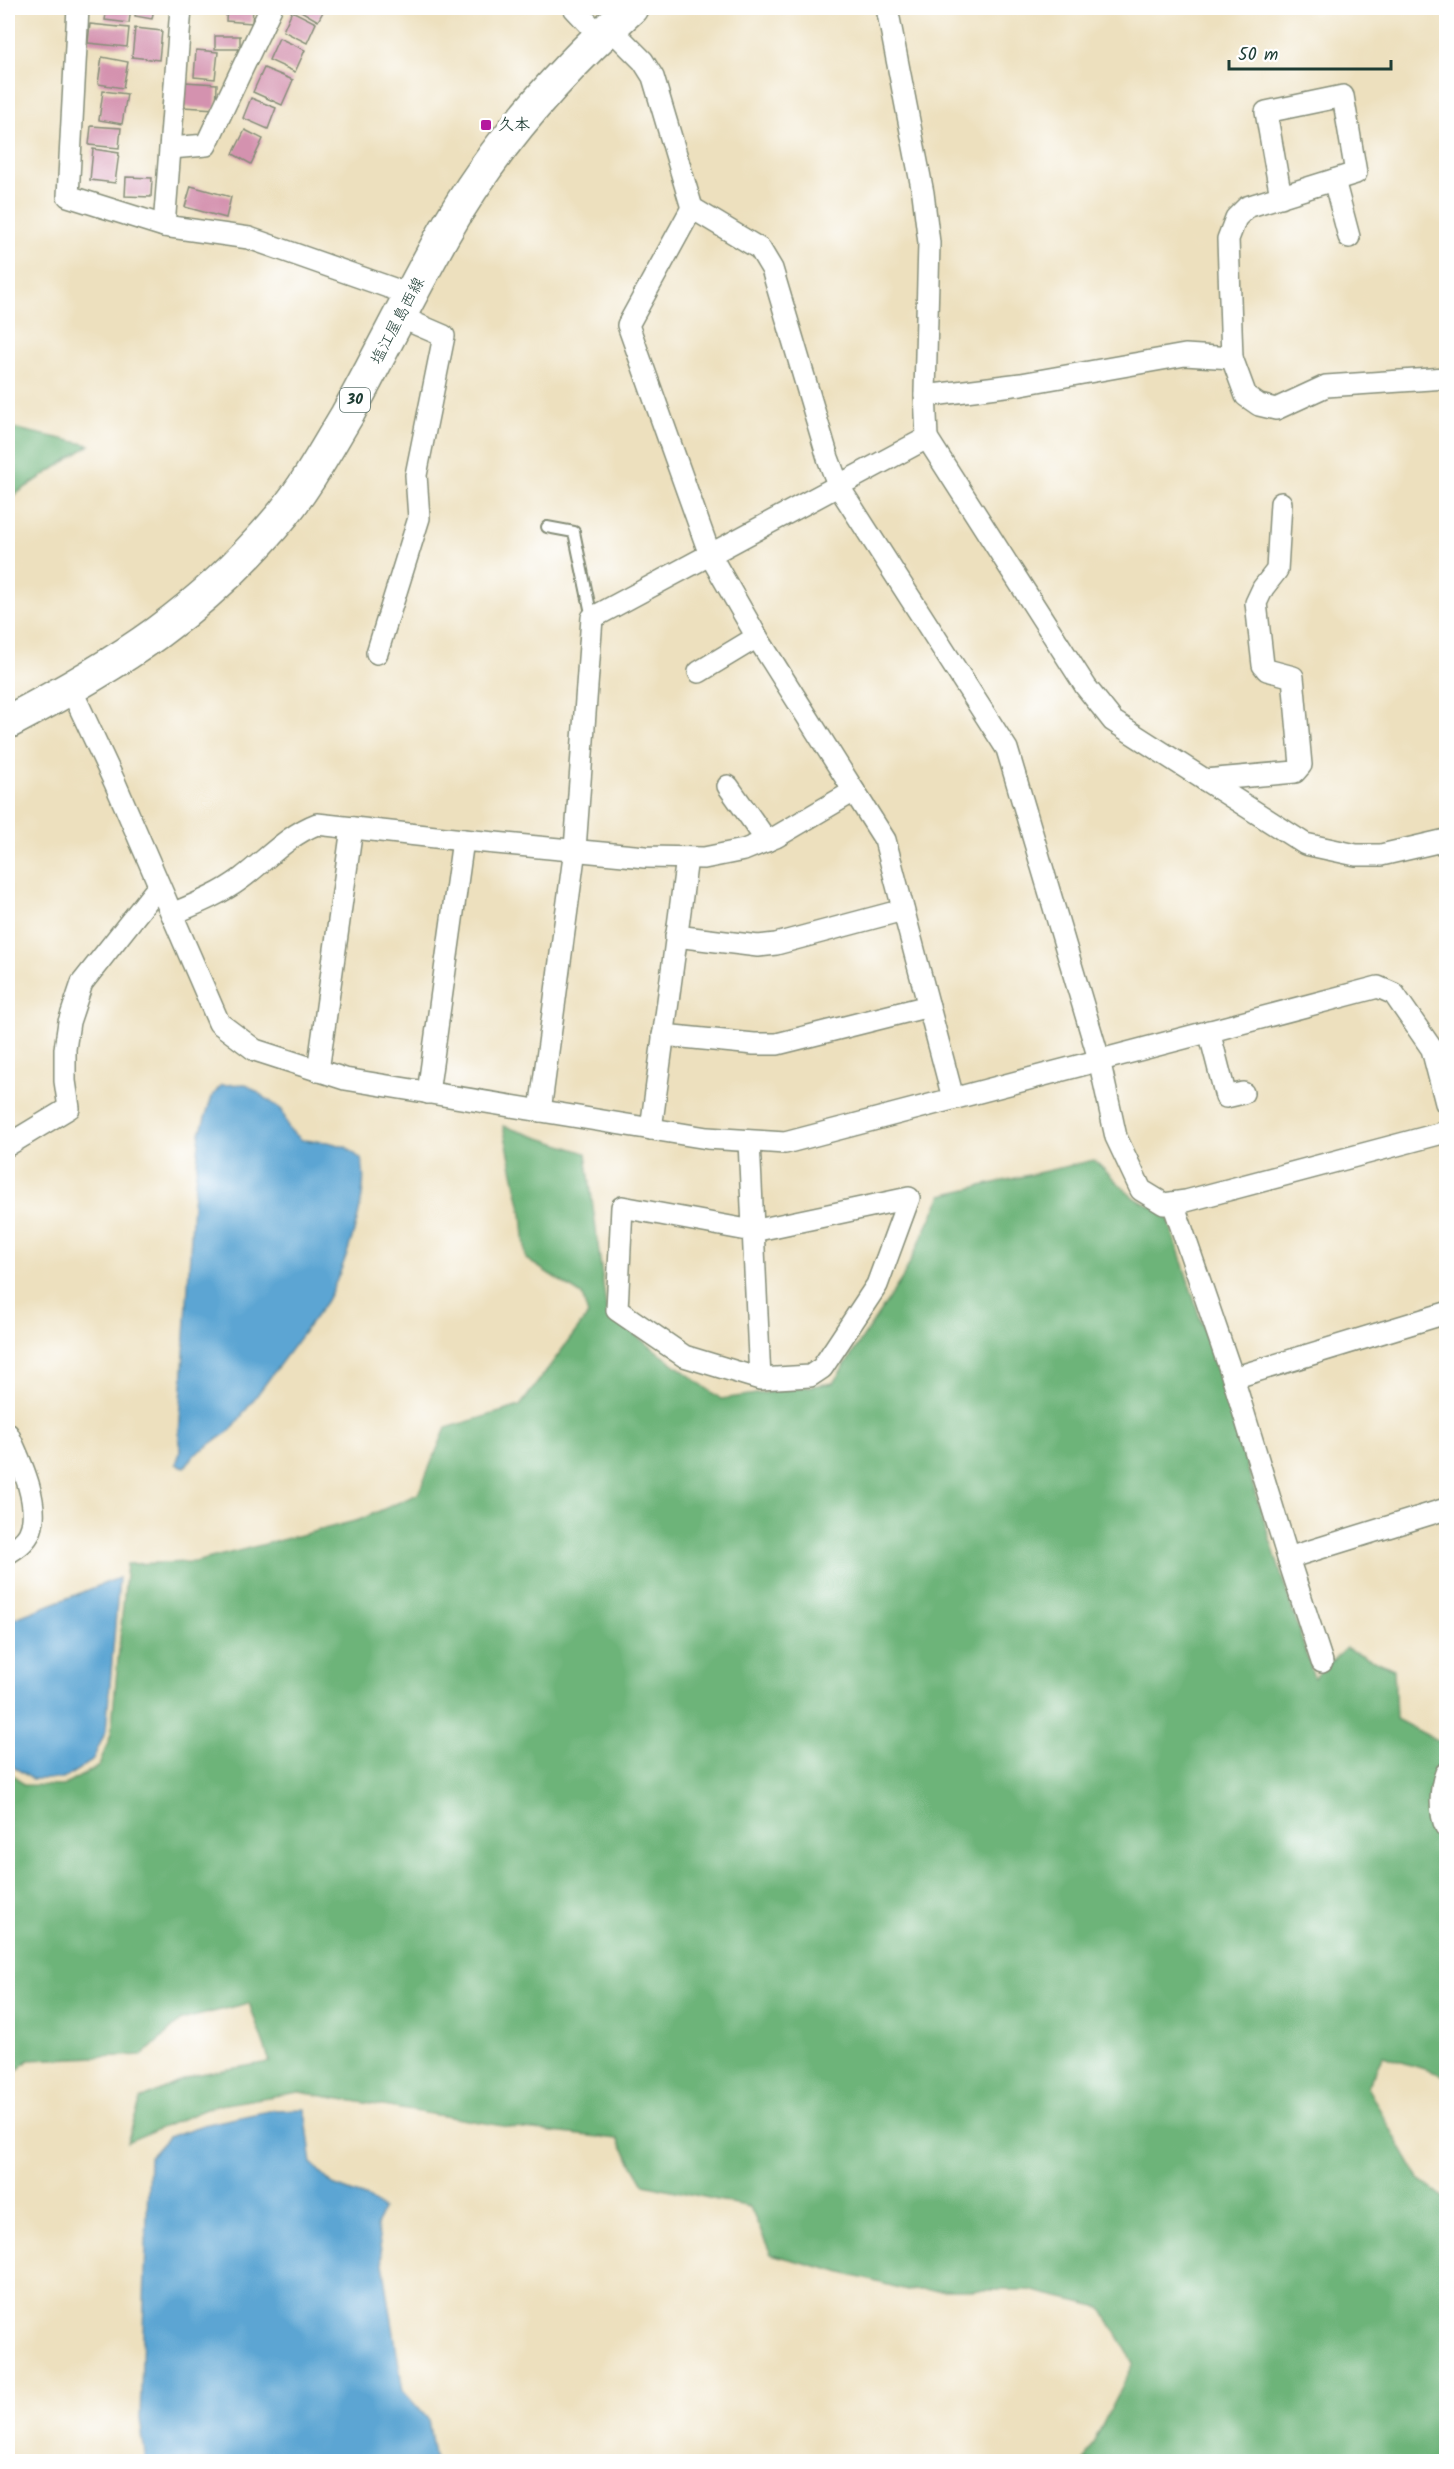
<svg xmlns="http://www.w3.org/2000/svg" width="1454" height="2469" viewBox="0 0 1454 2469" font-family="Kalam,'Klee One',sans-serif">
  <rect width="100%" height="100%" fill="#fff"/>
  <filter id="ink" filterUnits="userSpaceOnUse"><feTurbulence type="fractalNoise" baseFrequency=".0167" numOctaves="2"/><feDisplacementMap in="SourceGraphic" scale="12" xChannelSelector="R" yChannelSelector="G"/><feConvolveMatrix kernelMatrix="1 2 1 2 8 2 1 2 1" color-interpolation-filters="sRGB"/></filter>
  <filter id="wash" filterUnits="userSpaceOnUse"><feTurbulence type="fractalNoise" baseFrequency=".008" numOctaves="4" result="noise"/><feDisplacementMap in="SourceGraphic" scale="24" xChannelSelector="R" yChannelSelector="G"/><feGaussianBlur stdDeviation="1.35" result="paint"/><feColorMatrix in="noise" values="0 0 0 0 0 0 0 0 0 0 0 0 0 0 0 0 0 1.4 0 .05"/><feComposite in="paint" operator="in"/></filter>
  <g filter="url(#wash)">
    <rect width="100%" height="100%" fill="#ede0be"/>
    <g fill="#6db479" stroke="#467856" stroke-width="1.5">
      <path d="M8,427L90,445L8,499Z"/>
      <path d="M503,1126L586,1153L607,1314L721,1399L833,1383L903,1277L942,1195L1094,1160L1134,1198L1167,1214L1314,1678L1346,1648L1394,1669L1396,1719L1446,1745V2076L1383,2056L1367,2087L1419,2179L1446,2199V2461H1084L1134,2363L1101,2307L1029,2290H907L771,2254L750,2207L644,2184L618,2139L515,2128L299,2092L213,2106L127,2142L141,2099L194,2075L270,2062L249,2003L181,2020L143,2055L29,2060L8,2078V1770L24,1785L63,1786L99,1766L111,1734L127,1564L195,1562L359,1520L418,1494L446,1428L520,1406L588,1315L582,1295L526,1259L522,1214Z"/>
    </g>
    <g fill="#5ca5d3" stroke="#3e7184" stroke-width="1.5">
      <path d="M246,1084L282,1110L289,1129L302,1140L328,1142L346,1147L361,1159C372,1191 343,1273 326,1302L231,1430L193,1456L185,1467L176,1464L181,1450L179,1436L193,1203L200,1133L212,1097L221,1085Z"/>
      <path d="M119,1578L106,1731L92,1761L63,1779H32L8,1763V1621Z"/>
      <path d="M305,2109L312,2164L333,2185L370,2199L383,2209L377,2225L403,2391L428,2419L435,2461H146L140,2419L149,2158L168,2137L203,2125L273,2110Z"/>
    </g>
    <g id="blocks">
      <g fill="#d492af">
        <path d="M107,8H131L129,23L105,20Z"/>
        <path d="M137,8H154L152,19L135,16Z"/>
        <path d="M227,8H253L252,23L226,21Z"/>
        <path d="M304,8H325L318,21L301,11Z"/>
        <path d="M292,11L316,23L307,43L283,31Z"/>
        <path d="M90,24L129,28L127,47L88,43Z"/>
        <path d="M135,28L162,31L159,60L132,57Z"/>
        <rect x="215" y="36" width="25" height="13"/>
        <path d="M279,38L305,50L295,72L269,60Z"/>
        <path d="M196,50L218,52L215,79L194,77Z"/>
        <path d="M102,57L128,62L123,88L98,84Z"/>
        <path d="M264,68L293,80L282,105L253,92Z"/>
        <path d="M184,82L217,84L216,109L183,107Z"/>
        <path d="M103,91L127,94L122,124L99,120Z"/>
        <path d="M251,98L276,108L268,129L243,118Z"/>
        <path d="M91,126L121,128L119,148L89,145Z"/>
        <path d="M245,130L263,139L251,164L233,154Z"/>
        <path d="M93,149L119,153L115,183L90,180Z"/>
        <path d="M126,177L152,178L151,197L125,196Z"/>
        <path d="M191,186L231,197L226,218L185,207Z"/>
      </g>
    </g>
  </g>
  <g filter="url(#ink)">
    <use href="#blocks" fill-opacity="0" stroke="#868e79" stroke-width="1.5"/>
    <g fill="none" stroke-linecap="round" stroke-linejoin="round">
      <g stroke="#868e79" stroke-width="14">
        <path id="service" d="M547,527L574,532L592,618"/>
      </g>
      <g stroke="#868e79" stroke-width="24">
        <g id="minor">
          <path d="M78,8L68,196L164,226L249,238L411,295"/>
          <path d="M574,8L600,36"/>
          <path d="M609,27L643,61L653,77L692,208L760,249L772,269L828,458L839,487L1007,749L1099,1059L1116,1137L1141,1190L1164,1204L1186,1201L1446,1132"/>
          <path d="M171,148L206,145L271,8"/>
          <path d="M1334,180L1349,237"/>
          <path d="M164,226L181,8"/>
          <path d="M1232,358L1246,396L1259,405L1276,409L1326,386L1446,378"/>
          <path d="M925,396L1021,384L1185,355L1232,358L1228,239L1236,218L1247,207L1356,173L1343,96L1266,112L1281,197"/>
          <path d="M927,438L1086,687L1113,721L1305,844L1356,855H1381L1446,840"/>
          <path d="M377,653L419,518L416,475L444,336L400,317"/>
          <path d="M699,672L757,637"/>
          <path d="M71,689L115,783L219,1023L255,1050L345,1079L707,1138L785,1143L1378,987L1394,994L1432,1049L1446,1103"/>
          <path d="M1205,780L1295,772L1301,765L1293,677L1267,670L1263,665L1256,603L1263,588L1277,570L1281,503"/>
          <path d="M728,786L767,841"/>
          <path d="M854,791L885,840L953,1098"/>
          <path d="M172,914C196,904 221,894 242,878C266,860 288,835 317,824L463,840"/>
          <path d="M676,936L758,946L776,944L903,910"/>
          <path d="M1209,1031L1226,1097L1243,1093"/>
          <path d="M663,1035L754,1044H777L929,1006"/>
          <path d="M318,1071L352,828"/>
          <path d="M428,1093L463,840L645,857L704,858L744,850L776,837L854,791L757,637L710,555L628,325L692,208"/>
          <path d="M540,1111L575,849L592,618L927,438L925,392L929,243L923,193L887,8"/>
          <path d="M651,1129L687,858"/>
          <path d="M749,1141L760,1379L684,1356L617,1310L622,1207L753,1231L909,1198L877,1285L822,1368L810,1376L760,1379"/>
          <path d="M8,1145L69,1108L65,1081V1049L69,1022L82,983L158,887"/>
          <path d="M1173,1203L1233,1378L1288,1558L1446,1509"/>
          <path d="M1233,1378L1446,1313"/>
          <path d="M8,1434C19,1458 43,1507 29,1534C24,1543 16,1548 8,1553"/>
          <path d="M1288,1558L1322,1662"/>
          <path d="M1446,1773C1440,1787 1439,1813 1446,1827"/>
        </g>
      </g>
      <g stroke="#868e79" stroke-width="36">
        <path id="primary" d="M8,722C119,664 203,611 284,513C309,482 327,448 347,415C380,355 410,294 443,235C492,148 557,74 631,8"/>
      </g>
      <use href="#service" stroke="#fff" stroke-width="10"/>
      <use href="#minor" stroke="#fff" stroke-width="21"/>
      <use href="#primary" stroke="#fff" stroke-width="33"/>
    </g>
  </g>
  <rect fill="#b5179e" stroke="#fff" stroke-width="2" x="480" y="119" width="12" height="12" rx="3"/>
  <g text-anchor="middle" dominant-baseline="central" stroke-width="6" stroke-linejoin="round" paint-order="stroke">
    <rect fill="#fff" stroke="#627771" stroke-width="1.5" x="340" y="388" width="30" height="24" rx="4.5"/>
    <g font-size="15" font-weight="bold" fill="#1f3d34">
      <text x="355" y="400">30</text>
    </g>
    <g font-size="16" font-weight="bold" fill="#1f3d34" stroke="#fff" text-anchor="start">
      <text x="498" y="125">久本</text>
    </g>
    <g font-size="16" fill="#1f3d34" stroke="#fff">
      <text transform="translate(398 321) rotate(-62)">塩江屋島西線</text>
    </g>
  </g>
  <rect width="1454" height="2469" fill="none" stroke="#fff" stroke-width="30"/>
  <path d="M1229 60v9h162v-9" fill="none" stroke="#1f3d34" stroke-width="3"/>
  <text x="1238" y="60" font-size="18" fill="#1f3d34" stroke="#ffffff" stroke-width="4.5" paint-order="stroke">50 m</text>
</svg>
